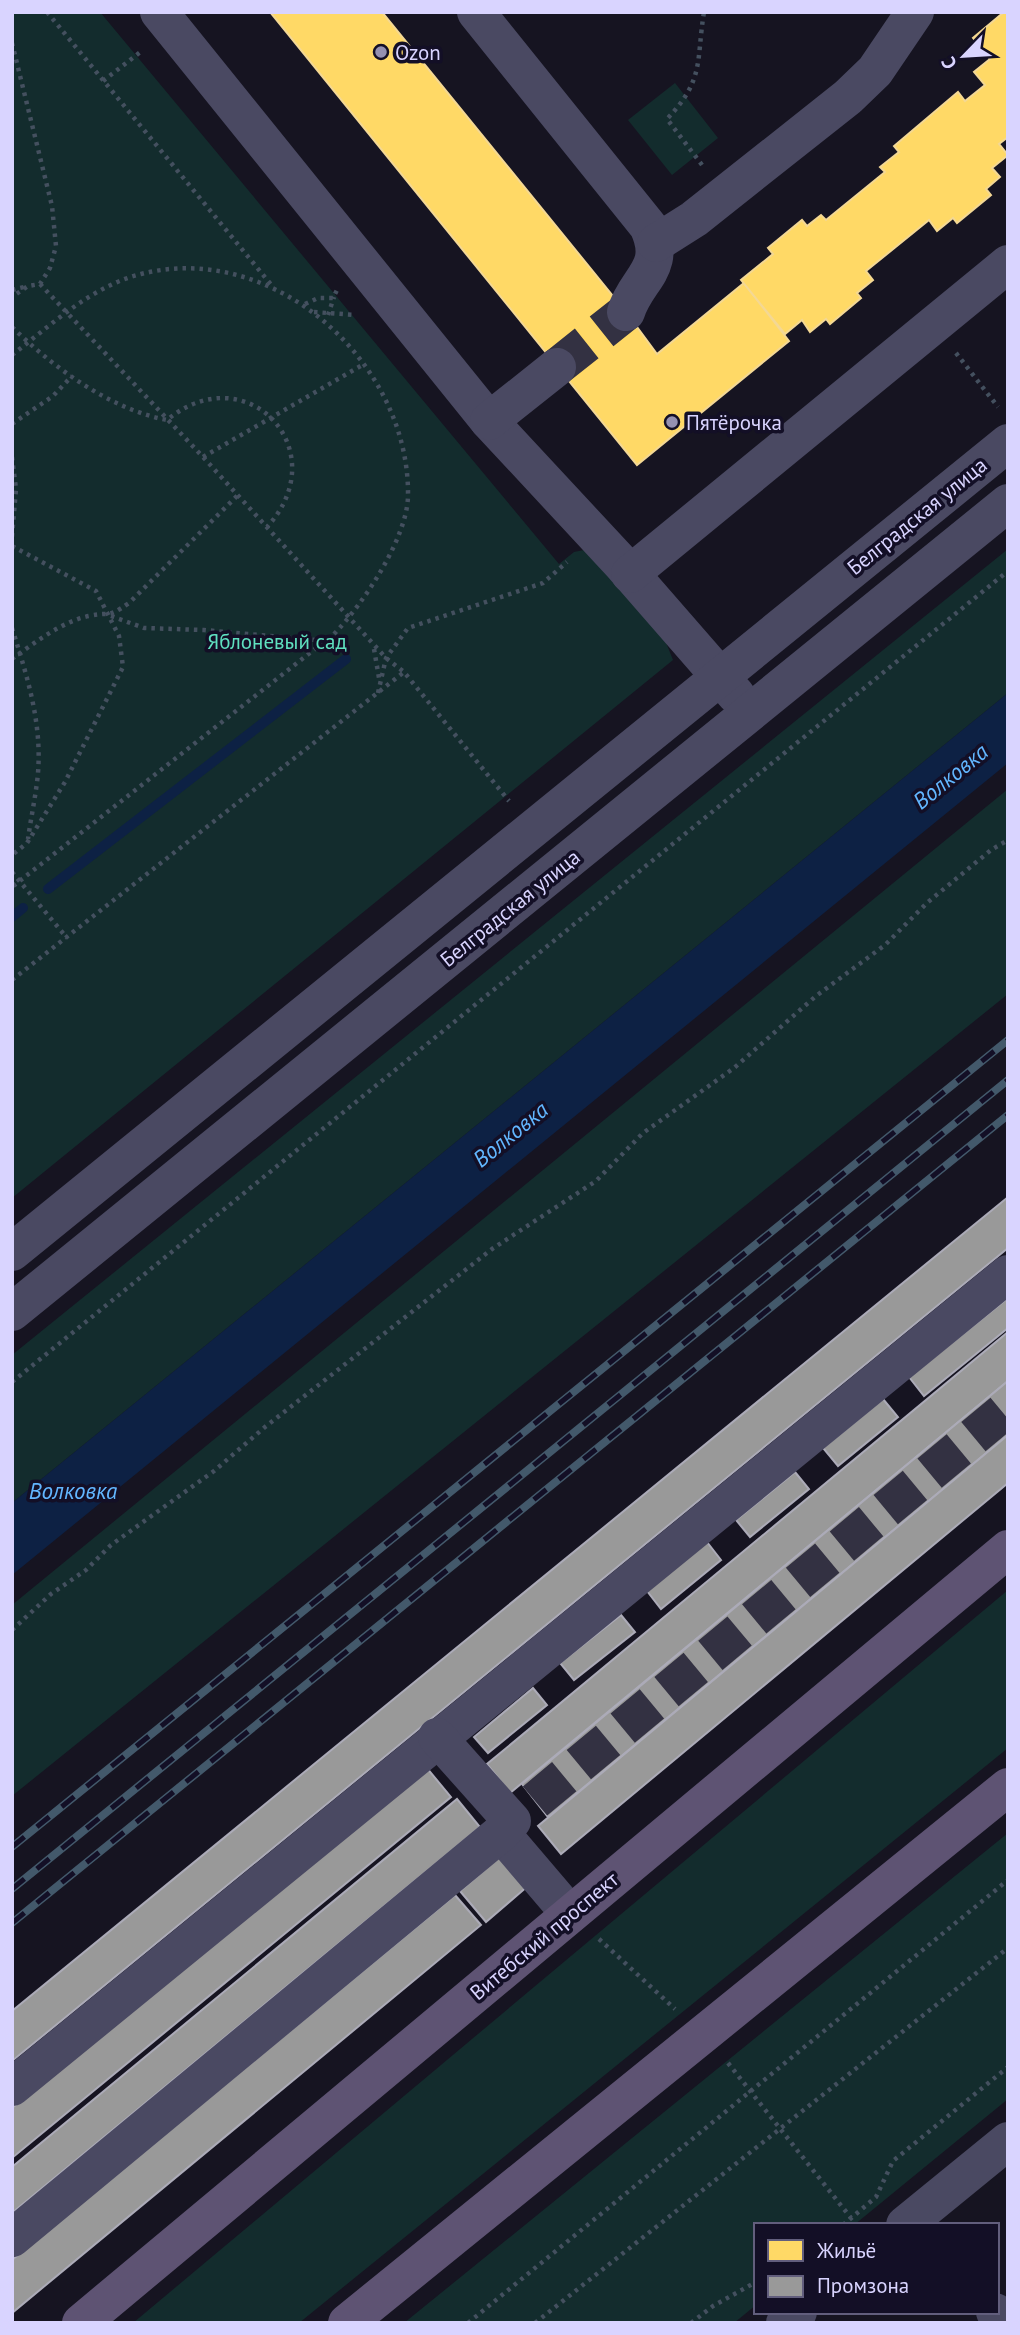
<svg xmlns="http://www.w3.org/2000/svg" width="1020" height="2335" viewBox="0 0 1020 2335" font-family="'PT Sans',sans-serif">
  <rect width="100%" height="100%" fill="#161421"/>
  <g fill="#132c2d">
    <path d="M12,12H100L559,564L574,552L584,550L661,630L673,660L12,1198Z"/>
    <path d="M675,83L718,138L672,175L628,120Z"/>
    <path d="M1008,549V693L12,1503V1355Z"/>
    <path d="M1008,789V994L12,1796V1605Z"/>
    <path d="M1008,1590V1748L299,2323H133Z"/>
    <path d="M1008,1833V2099L854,2225H756V2305L734,2323H404Z"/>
  </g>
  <path fill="#0d2144" d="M1008,693V763L12,1575V1503Z"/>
  <g fill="#ffd966" stroke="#f4d894" stroke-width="2">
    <path d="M270,12H382L626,312L657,354L744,283L789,341L637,465Z"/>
    <path d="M1004,12H1008V137L999,144L1008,155L992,168L1000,177L986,189L991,195L957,223L953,218L937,231L929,220L866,271L873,280L857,293L861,298L830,324L826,319L810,332L802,320L785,334L741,280L773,254L768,248L802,220L807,226L821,215L826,220L885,172L880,167L899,152L894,146L958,92L965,101L985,85L974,72L990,59L973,38Z"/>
  </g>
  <g fill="#999" stroke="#acabb8" stroke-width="2">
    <path d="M1008,1197V1248L12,2061V2011Z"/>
    <path d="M1008,1298V1328L924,1396L909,1377Z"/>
    <path d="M1008,1332V1381L510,1793L487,1764Z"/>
    <path d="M1008,1381V1435L548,1817L522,1784Z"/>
    <path d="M883,1399L898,1417L838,1466L823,1448Z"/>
    <path d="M1008,1435V1483L561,1854L538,1826Z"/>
    <path d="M795,1472L809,1489L750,1537L736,1520Z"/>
    <path d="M707,1542L721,1560L661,1609L647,1591Z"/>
    <path d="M621,1615L635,1632L574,1680L560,1663Z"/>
    <path d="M533,1688L547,1705L488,1753L474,1737Z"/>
    <path d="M426,1767L451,1797L12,2158V2108Z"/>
    <path d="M457,1799L480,1827L12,2213V2167Z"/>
    <path d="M502,1855L528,1886L486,1922L460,1891Z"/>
    <path d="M455,1895L481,1925L12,2313V2260Z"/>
  </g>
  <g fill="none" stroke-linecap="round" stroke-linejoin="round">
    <g stroke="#0d2144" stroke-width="10">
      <path d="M48,889L346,659"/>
      <path d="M12,917L23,908"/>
    </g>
    <g stroke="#333142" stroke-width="38" stroke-dasharray="38 19" stroke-linecap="butt">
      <path d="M557,367L626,312"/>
      <path d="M535,1801L1008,1408"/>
    </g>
    <g stroke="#44505f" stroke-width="4.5" stroke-dasharray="3.5 5" stroke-linecap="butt">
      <path d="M47,12L273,287"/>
      <path d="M12,43L52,206L56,246L50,268L40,284L28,286L12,297"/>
      <path d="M103,81L143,50"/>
      <path d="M702,165L667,119C705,79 696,61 704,12"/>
      <path d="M40,284L203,457L386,658L404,672L509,801"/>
      <path d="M12,290L24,287"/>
      <path d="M305,304L318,298H333L337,290"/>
      <path d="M314,312L355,315"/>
      <path d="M328,315L334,297"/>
      <path d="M12,327C53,367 109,409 167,420C247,354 337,451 267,527"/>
      <path d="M956,353L998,407"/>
      <path d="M12,355C51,325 92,286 141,274C274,240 410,363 408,496C407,539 363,604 334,634L12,887"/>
      <path d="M12,424L53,396L72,376"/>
      <path d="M12,457L16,489L12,537"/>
      <path d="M203,457L364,364"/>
      <path d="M12,546L96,591L119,636L123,667L65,782L27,843L12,855"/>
      <path d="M111,616L144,628L204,630L326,641"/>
      <path d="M12,628C27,676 42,722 38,773C36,795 31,817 28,839"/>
      <path d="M374,649L379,678"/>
      <path d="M12,659C34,643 63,621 89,616C113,611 106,619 129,603L238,495"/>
      <path d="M378,693L386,658L408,628L543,583L567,562"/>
      <path d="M12,872L67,938"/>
      <path d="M12,980L404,672"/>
      <path d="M12,1382L1008,571"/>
      <path d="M12,1630L51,1594L86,1570L111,1545L214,1471L265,1427L492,1249L596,1181L643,1133L734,1068L816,996L885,945L928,902L991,850L1008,840"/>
      <path d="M599,1939L675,2009"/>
      <path d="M728,2063L851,2218"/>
      <path d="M843,2225L876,2197L893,2161L1008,2067"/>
      <path d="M468,2323L1008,1880"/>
      <path d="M535,2323L1008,1948"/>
      <path d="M691,2323L713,2306L756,2282"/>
    </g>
    <g stroke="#4a4962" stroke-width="38">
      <path d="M159,12L489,421L621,563L736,695"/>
      <path d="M476,12L648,226C668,269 637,277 626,312"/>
      <path d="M656,243L694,219L848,97L875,71L915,12"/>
      <path d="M489,421L557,367"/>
      <path d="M630,574L1008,264"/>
      <path d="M12,1252L1008,443"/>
      <path d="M12,1312L1008,503"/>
      <path d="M501,1833L570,1914"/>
      <path d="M12,2087L1008,1274"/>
      <path d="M905,2225L1008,2141"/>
      <path d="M12,2238L501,1833L512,1821L437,1737"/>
      <path d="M995,2312L1003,2323"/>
      <path d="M785,2323L798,2312"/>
    </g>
    <g stroke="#5e5373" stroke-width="38">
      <path d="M81,2323L1008,1549"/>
      <path d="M347,2323L1008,1787"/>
    </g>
    <g stroke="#43596b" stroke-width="8">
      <g id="rail">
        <path d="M12,1847L1008,1040"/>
        <path d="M12,1889L1008,1080"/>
        <path d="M12,1923L1008,1115"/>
      </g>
    </g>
    <use href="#rail" stroke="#130f26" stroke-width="5" stroke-dasharray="16" stroke-linecap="butt"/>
  </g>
  <g fill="#9591b1" stroke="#130f26" stroke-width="2.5">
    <circle cx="381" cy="52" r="7"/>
    <circle cx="672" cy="422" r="7"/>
  </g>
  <g text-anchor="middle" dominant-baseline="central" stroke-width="7" stroke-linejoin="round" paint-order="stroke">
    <g font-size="21" fill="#d9d4ff" stroke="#130f26" text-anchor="start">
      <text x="395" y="52">Ozon</text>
      <text x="686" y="422">Пятёрочка</text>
    </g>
    <g font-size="21" fill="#d9d4ff" stroke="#130f26">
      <text transform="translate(917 516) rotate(-39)">Белградская улица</text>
      <text transform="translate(510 908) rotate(-39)">Белградская улица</text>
      <text transform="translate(544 1936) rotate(-40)">Витебский проспект</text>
    </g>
    <g font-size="21" fill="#5fe0c0" stroke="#130f26">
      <text x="277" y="641">Яблоневый сад</text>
    </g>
    <g font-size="23" font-style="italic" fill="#62b6ff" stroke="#130f26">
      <text transform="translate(950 776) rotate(-39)">Волковка</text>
      <text transform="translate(510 1134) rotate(-39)">Волковка</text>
      <text x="73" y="1490">Волковка</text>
    </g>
  </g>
  <rect width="1020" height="2335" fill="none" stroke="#d9d4ff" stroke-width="28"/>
  <rect x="754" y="2223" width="245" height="91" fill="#130f26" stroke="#625e7d" stroke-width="2"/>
  <rect x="768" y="2240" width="35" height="21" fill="#ffd966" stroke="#625e7d" stroke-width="2"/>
  <text x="817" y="2258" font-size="21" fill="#d9d4ff">Жильё</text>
  <rect x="768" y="2276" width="35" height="21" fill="#999999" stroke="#625e7d" stroke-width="2"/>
  <text x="817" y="2293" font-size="21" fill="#d9d4ff">Промзона</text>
  <g transform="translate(964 56) rotate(245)" stroke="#130f26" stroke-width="5" paint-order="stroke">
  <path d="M0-5L12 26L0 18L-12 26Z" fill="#d9d4ff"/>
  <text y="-10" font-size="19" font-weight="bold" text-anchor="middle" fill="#d9d4ff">С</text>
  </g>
</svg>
